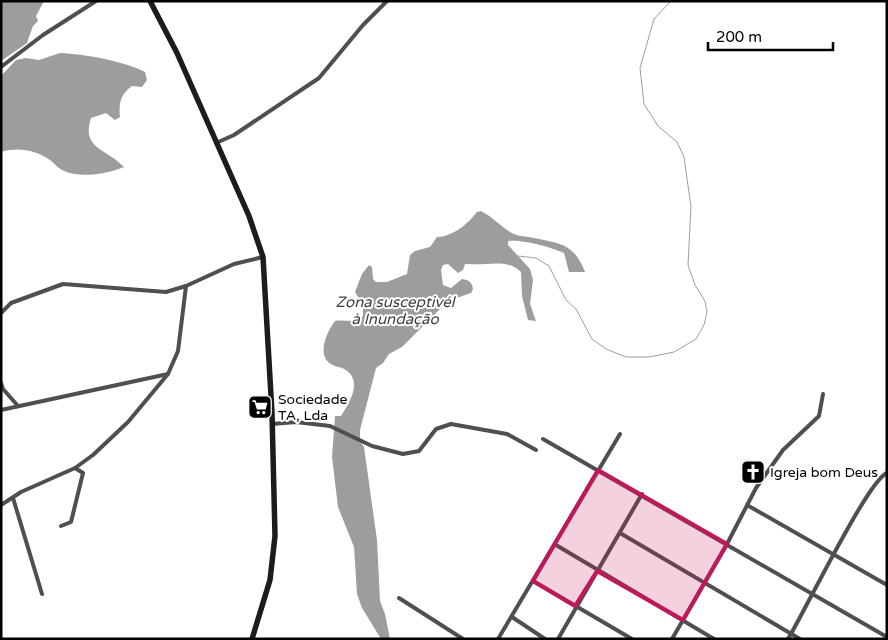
<svg xmlns="http://www.w3.org/2000/svg" width="888" height="640" viewBox="0 0 888 640" font-family="'Varela Round',sans-serif">
  <rect width="100%" height="100%" fill="#fff"/>
  <g fill="#9d9d9d">
    <path d="M1,1H44L36,16L38,21L33,26L27,43L1,61Z"/>
    <path d="M60,53C84,54 124,61 145,72L147,80L142,87L132,86C120,95 119,103 120,117L115,120L106,113L91,118C81,149 106,148 124,167C107,174 79,179 62,170C58,168 54,163 50,160C35,150 19,147 1,152V76L16,60L26,58L39,60Z"/>
    <path d="M481,211C493,217 500,226 510,232C516,236 522,236 529,237C557,243 574,242 585,272H569L564,253C551,247 522,239 508,241V245L530,269L533,280L530,304L536,321L528,320L522,296L521,272C508,258 486,266 468,264H465L463,270L458,273L448,264L443,265L441,270L443,285L451,288L462,279C469,280 472,282 473,289L471,293L448,301L402,347L389,354L383,363L376,368L360,430V441L364,447L377,540L380,601L385,614L390,639H381L362,608L357,594L354,547L338,507L332,457L335,416H341C349,403 363,382 346,370C342,367 335,367 331,364C316,355 327,332 335,321C346,319 354,324 363,316V305L355,292L362,274L369,265L372,267L373,279L376,282H387L407,274L410,255L415,251L430,247L437,237C452,237 468,224 477,212Z"/>
  </g>
  <g fill="none" stroke-linecap="round" stroke-linejoin="round">
    <path stroke="#9d9d9d" stroke-width="1" d="M518,256L536,258L549,266L566,300L576,309L592,339L606,349L626,357H649L674,352L696,339L704,325L707,312L705,301L695,285L688,265L691,207L684,157L677,142L658,126L644,104L640,68L654,19L671,1"/>
    <g stroke="#4f4f4f" stroke-width="4">
      <path d="M1,67L43,35L96,1"/>
      <path d="M216,143L234,135L319,78L363,25L387,1"/>
      <path d="M1,313L11,303L63,284L166,292L186,286L234,264L263,257"/>
      <path d="M1,383L3,389L18,406"/>
      <path d="M1,410L168,374"/>
      <path d="M272,424L296,422L330,426L372,446L403,454L419,451L436,429L451,424L507,434L536,450"/>
      <path d="M543,439L887,637"/>
      <path d="M13,498L42,594"/>
      <path d="M1,505L21,492L75,468L93,455L128,422L168,374L178,351L186,286"/>
      <path d="M747,505L887,585"/>
      <path d="M61,526L71,522L83,473L75,468"/>
      <path d="M620,533L800,639"/>
      <path d="M556,545L714,639"/>
      <path d="M533,581L632,639"/>
      <path d="M399,598L463,639"/>
      <path d="M512,617L545,639"/>
      <path d="M498,639L620,434"/>
      <path d="M558,639L642,494"/>
      <path d="M672,639L727,544L756,488L783,450L819,416L823,394"/>
      <path d="M788,639C804,613 868,480 887,473"/>
    </g>
    <path stroke="#1c1c1c" stroke-width="5.5" d="M150,1L177,53L249,216L263,257L272,413L275,536L270,580L252,639"/>
  </g>
  <path fill="#c2185b" fill-opacity="0.2" stroke="#c2185b" stroke-width="4" stroke-linejoin="round" d="M598,470L727,544L683,620L597,571L575,606L533,581Z"/>
  <defs>
    <g id="supermarket-square" transform="scale(1.25)"><rect x="-9" y="-9" width="18" height="18" rx="4" fill="#000" stroke="#fff"/><path d="M-6-5.5h2.5l.6 2H6L4.5 2H-2.5L-4.4-4H-6ZM-1.5 3.2a1.3 1.3 0 1 0 .1 0ZM3 3.2a1.3 1.3 0 1 0 .1 0Z" fill="#fff"/></g>
    <g id="church-square" transform="scale(1.25)"><rect x="-9" y="-9" width="18" height="18" rx="4" fill="#000" stroke="#fff"/><path d="M-1.2-6h2.4v3.5h3.3v2.4h-3.3V6h-2.4V-.1h-3.3v-2.4h3.3Z" fill="#fff"/></g>
  </defs>
  <g fill-rule="evenodd">
    <use href="#supermarket-square" x="260" y="407"/>
    <use href="#church-square" x="753" y="472"/>
  </g>
  <g text-anchor="middle" dominant-baseline="central" stroke-width="4" stroke-linejoin="round" paint-order="stroke">
    <g font-size="14" fill="#000" stroke="#fff" text-anchor="start">
      <text x="278" y="399">Sociedade<tspan x="278" dy="16">TA, Lda</tspan></text>
      <text x="770" y="472">Igreja bom Deus</text>
    </g>
    <g font-size="15" font-style="italic" fill="#3e3e3e" stroke="#fff">
      <text x="395" y="302">Zona susceptivél<tspan x="395" dy="17">à Inundação</tspan></text>
    </g>
  </g>
  <rect width="888" height="640" fill="none" stroke="#000000" stroke-width="5"/>
  <path d="M708 42v8h125v-8" fill="none" stroke="#000000" stroke-width="2.5"/>
  <text x="716" y="42" font-size="15" fill="#000000" stroke="#ffffff" stroke-width="4" paint-order="stroke">200 m</text>
</svg>
